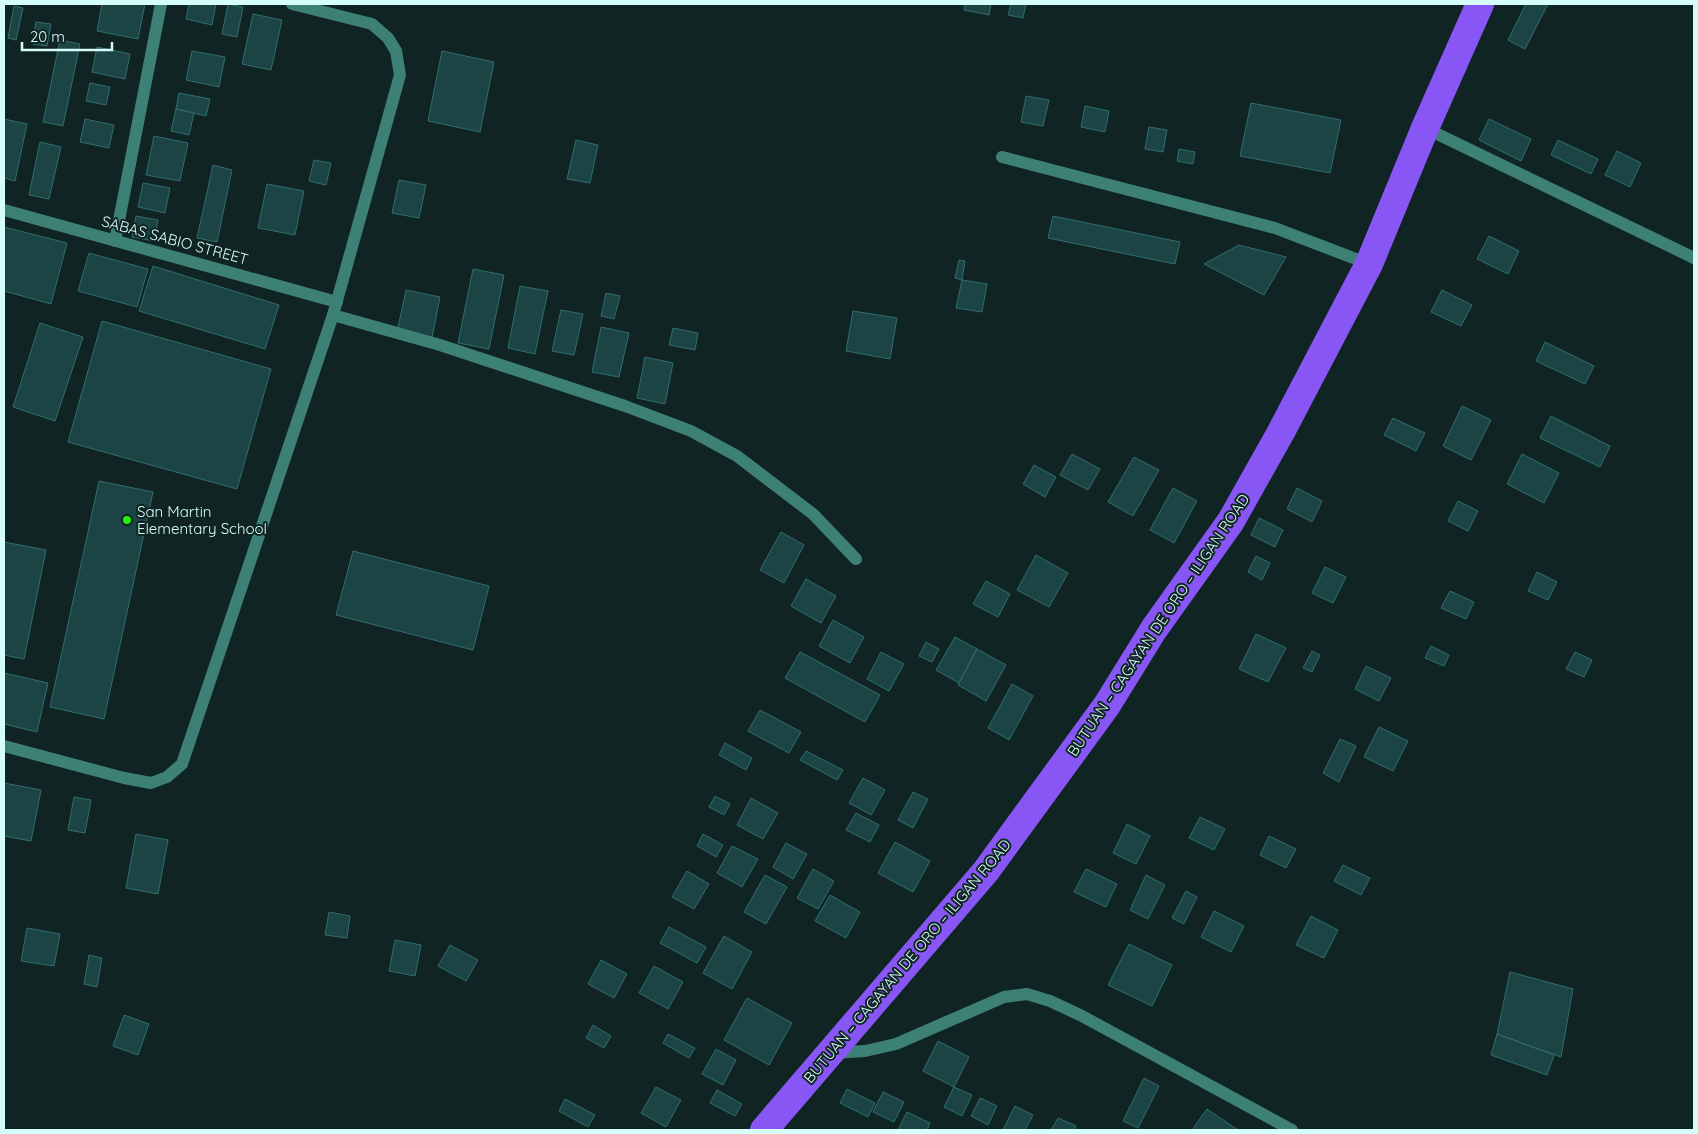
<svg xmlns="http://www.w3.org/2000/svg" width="1698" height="1134" viewBox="0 0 1698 1134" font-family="Quicksand,sans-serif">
  <rect width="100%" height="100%" fill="#102423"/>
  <g fill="#1d4444" stroke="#306e6e">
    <path d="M102,4H145L138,39L97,31Z"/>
    <path d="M189,4H216L212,25L186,19Z"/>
    <path d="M228,4L243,7L237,37L222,34Z"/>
    <path d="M965,4H991L989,15L964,10Z"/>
    <path d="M1011,4H1026L1023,18L1008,15Z"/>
    <path d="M1526,4H1548L1525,49L1508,40Z"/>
    <path d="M14,6L23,8L16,40L8,38Z"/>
    <path d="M253,14L282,20L271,70L242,64Z"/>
    <path d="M36,22L51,24L47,46L32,44Z"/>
    <path d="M60,40L80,44L63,126L43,122Z"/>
    <path d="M97,47L130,54L125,79L92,72Z"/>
    <path d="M192,51L225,57L219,87L186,80Z"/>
    <path d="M442,51L494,62L480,132L428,121Z"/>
    <path d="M90,83L110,87L106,105L86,101Z"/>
    <path d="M179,93L210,99L206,116L176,109Z"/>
    <path d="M1026,96L1049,100L1043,126L1021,122Z"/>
    <path d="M1251,103L1341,120L1330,173L1240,156Z"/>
    <path d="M1085,106L1109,111L1105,132L1081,127Z"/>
    <path d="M176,109L194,113L189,135L171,131Z"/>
    <path d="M4,119L27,124L15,181L4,178Z"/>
    <path d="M85,119L114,125L109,148L80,142Z"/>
    <path d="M1489,119L1531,139L1521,161L1479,140Z"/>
    <path d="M1149,127L1167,130L1163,152L1145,149Z"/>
    <path d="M154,136L188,143L180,181L146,175Z"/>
    <path d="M576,140L598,145L590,183L567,179Z"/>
    <path d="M1558,140L1598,159L1591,174L1551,155Z"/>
    <path d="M40,142L61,147L49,199L29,195Z"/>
    <path d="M1179,149L1195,152L1193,164L1177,161Z"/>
    <path d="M1617,151L1641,163L1630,187L1605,175Z"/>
    <path d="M314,160L331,163L326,185L309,181Z"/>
    <path d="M213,165L232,170L217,242L197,238Z"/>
    <path d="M399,180L426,185L419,218L392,213Z"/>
    <path d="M143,183L170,188L165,213L138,207Z"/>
    <path d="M267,184L304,191L295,235L258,228Z"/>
    <path d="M136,216L158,220L154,241L132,237Z"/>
    <path d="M1053,216L1180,242L1175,264L1048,238Z"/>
    <path d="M4,227L67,243L51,304L4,291Z"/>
    <path d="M1489,236L1519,251L1508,274L1477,259Z"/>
    <path d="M1239,245L1286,257L1264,295L1204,264Z"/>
    <path d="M89,253L148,269L137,307L78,291Z"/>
    <path d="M959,260L965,261L962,280L955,278Z"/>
    <path d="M153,266L279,305L265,349L139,311Z"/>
    <path d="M473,269L504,275L489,349L458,343Z"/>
    <path d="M962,280L987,284L982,312L956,308Z"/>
    <path d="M520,286L548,291L535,354L508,348Z"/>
    <path d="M406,290L440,297L432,338L397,332Z"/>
    <path d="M1442,290L1472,305L1461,326L1431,312Z"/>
    <path d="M606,293L620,296L614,319L601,316Z"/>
    <path d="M561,310L583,314L574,355L552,351Z"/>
    <path d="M853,311L897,318L890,359L846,351Z"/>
    <path d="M102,321L271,369L237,489L68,442Z"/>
    <path d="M40,323L83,337L55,421L13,407Z"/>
    <path d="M601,327L629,333L619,377L592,372Z"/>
    <path d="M673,328L698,333L695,350L669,345Z"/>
    <path d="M1545,342L1594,366L1585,384L1536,361Z"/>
    <path d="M645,357L673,363L665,404L637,398Z"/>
    <path d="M1462,406L1491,420L1471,460L1443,446Z"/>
    <path d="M1551,416L1610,446L1600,467L1540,438Z"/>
    <path d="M1393,418L1425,433L1416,451L1384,435Z"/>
    <path d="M1072,454L1100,469L1088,490L1060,475Z"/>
    <path d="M1522,454L1559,473L1544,503L1507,484Z"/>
    <path d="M1134,457L1159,470L1133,516L1108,502Z"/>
    <path d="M1034,465L1056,477L1045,497L1023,484Z"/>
    <path d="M99,481L153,492L104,719L50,707Z"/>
    <path d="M1173,488L1197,501L1174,543L1150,530Z"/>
    <path d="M1297,488L1322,501L1312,522L1287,509Z"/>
    <path d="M1458,501L1478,511L1468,531L1448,521Z"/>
    <path d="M1259,518L1283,530L1275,547L1251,535Z"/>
    <path d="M781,532L804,545L784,583L760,570Z"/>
    <path d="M4,542L46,550L24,659L4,655Z"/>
    <path d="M353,551L489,586L473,650L336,615Z"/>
    <path d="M1036,555L1068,573L1049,607L1017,590Z"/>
    <path d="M1256,556L1270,563L1262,580L1248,572Z"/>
    <path d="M1325,567L1346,577L1333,603L1312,593Z"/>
    <path d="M1537,572L1557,582L1548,600L1528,591Z"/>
    <path d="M806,579L836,596L821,623L791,606Z"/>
    <path d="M986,581L1010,594L998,617L973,604Z"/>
    <path d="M1450,591L1474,602L1466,619L1441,608Z"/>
    <path d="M833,620L864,637L850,663L819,646Z"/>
    <path d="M1256,634L1286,648L1268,682L1239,669Z"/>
    <path d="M955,637L977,649L959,683L936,670Z"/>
    <path d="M926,642L939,649L932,662L919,656Z"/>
    <path d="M1431,646L1449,655L1444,666L1425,658Z"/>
    <path d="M977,649L1006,665L986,701L958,685Z"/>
    <path d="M1312,651L1320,655L1312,672L1303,668Z"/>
    <path d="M800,652L880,695L865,722L785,678Z"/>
    <path d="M881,652L904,664L889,691L867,679Z"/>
    <path d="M1575,652L1592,660L1584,677L1566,669Z"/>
    <path d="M1366,666L1391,678L1379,701L1355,689Z"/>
    <path d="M4,673L48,683L37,732L4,724Z"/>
    <path d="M1012,684L1033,696L1009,740L988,728Z"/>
    <path d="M760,710L801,732L789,753L748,731Z"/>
    <path d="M1379,727L1408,741L1393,771L1364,757Z"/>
    <path d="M1340,739L1356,746L1339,782L1323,773Z"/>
    <path d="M725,743L752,758L746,770L719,755Z"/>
    <path d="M806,751L843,770L837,780L800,760Z"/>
    <path d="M863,778L885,790L871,815L849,803Z"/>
    <path d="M4,783L41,790L31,841L4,836Z"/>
    <path d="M913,792L928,799L913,828L898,820Z"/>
    <path d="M715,796L730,804L724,815L709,807Z"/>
    <path d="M74,797L91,800L85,833L68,830Z"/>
    <path d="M751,798L778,813L763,839L737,825Z"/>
    <path d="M856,813L879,825L870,842L846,830Z"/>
    <path d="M1200,817L1225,829L1214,850L1189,838Z"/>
    <path d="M1127,824L1150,836L1136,864L1113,853Z"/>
    <path d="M136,834L168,840L158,894L126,888Z"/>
    <path d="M703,834L723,845L716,857L697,846Z"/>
    <path d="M1269,836L1296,849L1286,868L1260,855Z"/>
    <path d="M895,842L930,861L913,892L878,873Z"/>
    <path d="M786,843L807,854L793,879L773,867Z"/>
    <path d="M732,846L758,859L742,887L717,873Z"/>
    <path d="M1343,865L1370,878L1361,895L1334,881Z"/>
    <path d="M813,869L834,881L818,909L797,898Z"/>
    <path d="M1086,869L1117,884L1106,907L1074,892Z"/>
    <path d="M687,871L709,884L694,909L672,897Z"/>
    <path d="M765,875L787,887L766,924L744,912Z"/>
    <path d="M1146,875L1165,885L1148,919L1130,910Z"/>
    <path d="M1186,891L1197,897L1184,924L1172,918Z"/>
    <path d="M830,895L860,912L846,938L815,921Z"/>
    <path d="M1214,911L1244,926L1231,952L1201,937Z"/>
    <path d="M329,912L350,916L347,938L325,935Z"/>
    <path d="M1311,916L1338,930L1324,958L1296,945Z"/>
    <path d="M669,927L706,947L697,963L660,943Z"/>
    <path d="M27,928L60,934L54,966L21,961Z"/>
    <path d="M724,936L752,952L732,989L703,973Z"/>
    <path d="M395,940L421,945L415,976L389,971Z"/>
    <path d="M1129,944L1172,965L1152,1006L1108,985Z"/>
    <path d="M450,945L478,960L466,981L438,966Z"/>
    <path d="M89,955L102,958L97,987L84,984Z"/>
    <path d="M601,960L627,974L614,998L588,984Z"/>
    <path d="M654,966L683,982L668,1009L639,993Z"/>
    <path d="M1510,972L1573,989L1561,1057L1497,1034Z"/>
    <path d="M747,998L792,1023L769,1065L724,1040Z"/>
    <path d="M124,1015L149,1024L138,1055L113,1046Z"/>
    <path d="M593,1025L611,1036L604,1048L586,1038Z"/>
    <path d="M668,1034L695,1048L689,1058L663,1043Z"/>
    <path d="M1497,1034L1554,1055L1547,1075L1491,1055Z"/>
    <path d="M938,1041L969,1057L954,1087L923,1071Z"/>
    <path d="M716,1049L736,1060L723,1085L702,1074Z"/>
    <path d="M1144,1078L1159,1086L1138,1128L1123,1121Z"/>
    <path d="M656,1087L681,1100L666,1127L641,1113Z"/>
    <path d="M954,1087L972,1095L962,1116L944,1107Z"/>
    <path d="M847,1089L875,1103L868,1117L840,1103Z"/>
    <path d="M717,1090L742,1104L735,1116L710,1103Z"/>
    <path d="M883,1092L904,1102L894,1122L873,1112Z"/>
    <path d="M980,1098L997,1106L988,1125L971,1116Z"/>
    <path d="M565,1099L595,1115L588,1127L559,1111Z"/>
    <path d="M1015,1106L1033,1115L1025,1130H1003Z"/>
    <path d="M1207,1109L1238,1130H1192Z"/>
    <path d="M907,1112L930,1123L927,1130H898Z"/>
    <path d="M1058,1118L1076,1126L1074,1130H1051Z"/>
  </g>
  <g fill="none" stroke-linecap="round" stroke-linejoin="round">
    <g stroke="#3d8075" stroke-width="12">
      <path d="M1425,128L1694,258"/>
      <path d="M1002,157L1275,228L1369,264"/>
      <path d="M4,210L337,302"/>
      <path d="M115,241L161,4"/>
      <path d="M333,315L440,345L625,406L691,431L737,456L813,514L856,559"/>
      <path d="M4,746L124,778L151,783L167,777L182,764L333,315L400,75L396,51L388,38L372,24L292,4"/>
      <path d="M834,1053L865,1051L896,1044L1004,997L1027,994L1050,1001L1082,1016L1292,1130"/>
    </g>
    <path stroke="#8956f6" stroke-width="28" d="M764,1130L986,871L1107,705L1154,629L1231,521L1281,432L1369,264L1425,128L1480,4"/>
  </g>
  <circle fill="#25f10d" stroke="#102423" stroke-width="2" cx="127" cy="520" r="5"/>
  <g text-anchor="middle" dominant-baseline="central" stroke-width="4" stroke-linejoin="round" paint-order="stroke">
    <g font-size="15" fill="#d5fdf9" stroke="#102423">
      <text transform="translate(175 240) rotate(15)">SABAS SABIO STREET</text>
      <text transform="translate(1158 625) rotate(-56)">BUTUAN – CAGAYAN DE ORO – ILIGAN ROAD</text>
      <text transform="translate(907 961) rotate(-50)">BUTUAN – CAGAYAN DE ORO – ILIGAN ROAD</text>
    </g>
    <g font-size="15" fill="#d5fdf9" stroke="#102423" text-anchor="start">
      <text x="137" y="511">San Martin<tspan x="137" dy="17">Elementary School</tspan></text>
    </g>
  </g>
  <rect width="1698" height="1134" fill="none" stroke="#d5fdf9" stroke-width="10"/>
  <path d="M22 42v8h90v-8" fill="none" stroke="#d5fdf9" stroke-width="2.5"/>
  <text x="30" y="42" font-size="15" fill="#d5fdf9" stroke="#102423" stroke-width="4" paint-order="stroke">20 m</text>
</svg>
